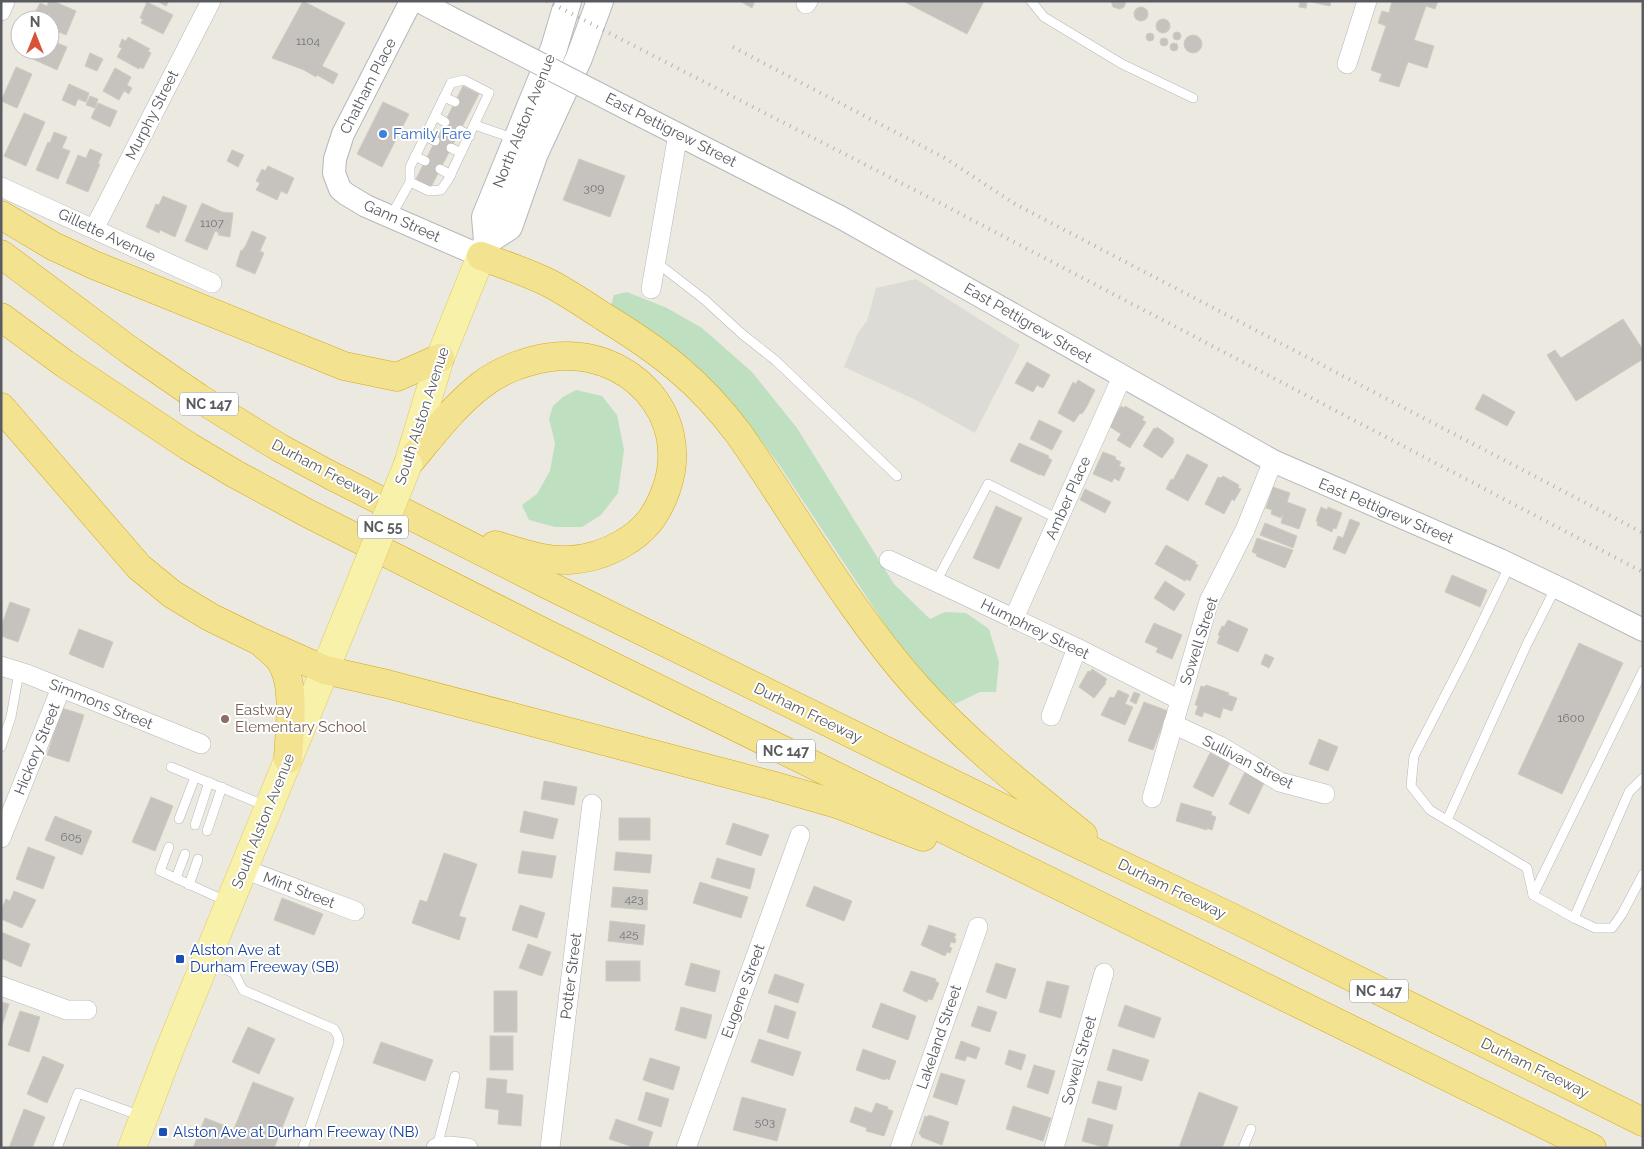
<svg xmlns="http://www.w3.org/2000/svg" width="1644" height="1149" viewBox="0 0 1644 1149" font-family="Raleway,sans-serif">
  <rect width="100%" height="100%" fill="#ebe9e0"/>
  <path fill="#dcdbd5" d="M916,279L1020,345L975,433L916,400L844,367L858,333L867,321L876,288Z"/>
  <g fill="#bee0c1">
    <path d="M627,292L667,308L702,328L752,372L797,428L894,584L930,619L945,612L966,613L989,629L999,662L996,692H980L955,704L936,688L903,652L780,466L731,401L688,358L611,305L614,295Z"/>
    <path d="M576,390L602,396L617,415L624,450L618,493L601,515L582,527H555L529,520L522,505L537,494L550,471L555,443L549,419L553,406L563,397Z"/>
  </g>
  <g fill="#c6c3be" stroke="#cecbbf">
    <path d="M49,1H53L76,11L66,35L50,28V20H41L43,16L35,13L40,3L47,6Z"/>
    <path d="M157,1H169L166,6Z"/>
    <path d="M303,1L345,23L322,66L338,74L333,84L317,75L316,77L304,70L272,58Z"/>
    <path d="M740,1H755L752,8Z"/>
    <path d="M903,1H984L967,34Z"/>
    <path d="M1111,1H1126V2L1124,7L1120,9L1113,7Z"/>
    <path d="M1300,1H1331L1330,6L1307,1L1306,8L1299,7Z"/>
    <path d="M1392,1H1438L1435,9L1426,6L1414,40L1434,46L1427,68L1408,62L1399,87L1379,81L1382,74L1371,70L1386,26L1378,23L1382,11L1389,13Z"/>
    <path d="M147,2L173,15L163,34L141,23L143,19L140,18Z"/>
    <circle cx="1141" cy="14" r="7"/>
    <circle cx="1163" cy="26" r="7"/>
    <circle cx="1177" cy="36" r="4"/>
    <circle cx="1150" cy="37" r="4"/>
    <circle cx="1193" cy="44" r="9"/>
    <path d="M128,37L150,49L148,51L151,53L143,69L140,67L139,69L117,57L122,48L119,47L122,39L126,41Z"/>
    <circle cx="1164" cy="42" r="4"/>
    <path d="M50,40L67,47L57,70L24,55L27,50H50Z"/>
    <circle cx="1174" cy="47" r="4"/>
    <path d="M90,53L103,59L97,71L85,66Z"/>
    <path d="M16,67L32,74L17,108L1,101Z"/>
    <path d="M115,68L131,77L127,85L132,88L129,94L124,91L119,100L103,91Z"/>
    <path d="M69,84L89,93L86,102L78,99L75,106L62,100Z"/>
    <path d="M463,86L479,94L431,187L416,179Z"/>
    <path d="M90,96L98,99L95,108L86,105Z"/>
    <path d="M383,102L409,114L382,167L357,154Z"/>
    <path d="M98,103L117,111L110,127L91,118Z"/>
    <path d="M24,113L45,122L26,166L4,156Z"/>
    <path d="M54,132L67,137L62,148L70,151L58,179L36,170L48,142L50,143Z"/>
    <path d="M90,149L102,154L98,164H100L88,192L66,183L78,155L86,158Z"/>
    <path d="M232,150L244,155L238,167L227,161Z"/>
    <path d="M579,159L625,176L610,217L563,200Z"/>
    <path d="M268,166L294,178L287,194L281,191L277,200L256,190L260,183L256,181L262,169L265,171Z"/>
    <path d="M163,196L187,206L175,237L160,230L159,233L146,227L156,204L159,205Z"/>
    <path d="M202,203L222,212L233,213L230,237L218,235L219,233L215,231L207,250L185,241Z"/>
    <path d="M252,231L266,237L260,251L264,253L255,274L236,266L241,250L242,251L246,245Z"/>
    <path d="M1623,319L1643,350V359L1576,401L1547,355L1555,350L1561,358Z"/>
    <path d="M1027,362L1050,375L1043,388L1037,385L1033,392L1015,383Z"/>
    <path d="M1078,380L1095,390L1087,406L1082,414L1080,413L1074,422L1058,413L1073,382L1076,384Z"/>
    <path d="M1483,394L1515,412L1507,426L1475,409Z"/>
    <path d="M1121,406L1124,408L1125,406L1144,417L1142,420L1146,422L1130,448L1117,440L1121,434L1109,426Z"/>
    <path d="M1039,420L1062,431L1052,450L1030,439Z"/>
    <path d="M1157,427L1174,439L1173,440L1174,442L1162,458L1143,446L1154,428L1156,429Z"/>
    <path d="M1019,443L1049,456L1048,458L1052,460L1044,476L1040,474V475L1010,461Z"/>
    <path d="M1103,452L1116,457L1115,459L1121,462L1119,466L1125,468L1119,481L1114,478L1112,482L1093,474Z"/>
    <path d="M1187,454L1208,465L1188,501L1166,489L1171,479L1173,480Z"/>
    <path d="M1223,476L1239,485L1238,488L1241,489L1234,501L1232,499L1224,514L1205,504L1218,477L1221,478Z"/>
    <path d="M1273,487L1290,493L1287,502L1306,509L1299,529L1281,523L1283,515H1282L1281,518L1271,514L1272,510L1266,508Z"/>
    <path d="M1085,489L1111,502L1105,513L1080,500Z"/>
    <path d="M996,506L1022,518L999,569L973,558Z"/>
    <path d="M1321,507L1327,510L1328,507L1342,513L1336,529L1333,528L1332,532L1317,525L1318,522L1316,521Z"/>
    <path d="M1350,519L1360,523L1345,554L1333,549L1338,536L1343,538Z"/>
    <path d="M1265,523L1297,536L1293,548L1260,535Z"/>
    <path d="M1257,538L1293,550L1285,568L1256,556L1257,554L1252,552Z"/>
    <path d="M1166,545L1196,562L1195,564L1198,565L1190,581L1186,579L1185,581L1155,564Z"/>
    <path d="M1452,575L1487,590L1480,607L1445,592Z"/>
    <path d="M1165,581L1185,594L1174,611L1154,598Z"/>
    <path d="M10,602L30,609L18,642L1,636V627Z"/>
    <path d="M1228,620L1248,629L1238,652L1217,643L1220,636L1218,635L1222,626L1224,627Z"/>
    <path d="M1154,623L1182,635L1172,659L1156,652L1158,648L1145,642Z"/>
    <path d="M79,629L113,642L103,668L69,654Z"/>
    <path d="M1579,643L1623,663L1562,794L1518,774Z"/>
    <path d="M1265,654L1274,658L1269,668L1261,664Z"/>
    <path d="M1092,669L1107,679L1105,682L1106,683L1094,698L1079,687L1088,671L1090,672Z"/>
    <path d="M1206,685L1229,693L1228,695L1237,698L1232,711L1223,708L1220,718L1204,712L1202,717L1195,714L1198,706L1195,705L1201,686L1205,687Z"/>
    <path d="M1118,690L1129,695L1125,704L1133,707L1125,725L1101,715L1110,697L1114,698Z"/>
    <path d="M1134,692L1140,694L1136,704L1130,701Z"/>
    <path d="M1144,702L1168,711L1153,750L1128,741Z"/>
    <path d="M62,708L84,715L69,762L47,755Z"/>
    <path d="M1319,739L1338,747L1328,771L1309,764Z"/>
    <path d="M1210,753L1230,763L1213,797L1193,787Z"/>
    <path d="M1245,772L1265,781L1249,814L1229,804Z"/>
    <path d="M544,781L577,787L574,805L541,799Z"/>
    <path d="M151,797L173,806L155,851L132,842Z"/>
    <path d="M1181,803L1212,812L1211,815L1216,817L1212,830L1207,828V830L1176,821Z"/>
    <path d="M524,811L558,819L553,839L520,832Z"/>
    <path d="M55,816L92,831L82,855L45,840Z"/>
    <rect x="619" y="818" width="31" height="22"/>
    <path d="M733,823L769,835L761,856L726,844Z"/>
    <path d="M28,847L55,857L43,889L16,879Z"/>
    <path d="M522,851L556,856L552,878L518,873Z"/>
    <path d="M616,852L652,855L650,873L614,870Z"/>
    <path d="M444,853L477,864L459,916L466,918L459,940L412,923L420,900L427,902Z"/>
    <path d="M717,858L755,869L750,889L711,878Z"/>
    <path d="M700,882L748,897L741,918L693,903Z"/>
    <path d="M814,886L852,901L844,921L806,906Z"/>
    <path d="M613,887L648,890L647,910L611,907Z"/>
    <path d="M14,891L36,900L22,928L1,919V910L6,899L10,901Z"/>
    <path d="M282,898L323,914L314,935L274,920Z"/>
    <path d="M520,905L545,913L537,938L512,930Z"/>
    <path d="M610,921L645,925L643,945L608,941Z"/>
    <path d="M929,925L956,934L954,938L956,939L955,943L951,942L949,947L952,948L950,953L947,952L945,956L921,945Z"/>
    <path d="M1,932L30,944L21,967L1,958Z"/>
    <path d="M528,944L551,952L542,976L519,968Z"/>
    <rect x="606" y="961" width="34" height="20"/>
    <path d="M691,963L720,971L715,992L685,985Z"/>
    <path d="M996,963L1016,969L1006,999L986,992Z"/>
    <path d="M911,971L936,979L935,981L939,983L932,1000L928,999L927,1002L903,991Z"/>
    <path d="M775,974L804,984L798,1003L768,993Z"/>
    <path d="M1047,981L1069,986L1061,1018L1039,1012Z"/>
    <rect x="494" y="991" width="23" height="41"/>
    <path d="M1,1002L9,1004L1,1029Z"/>
    <path d="M881,1003L916,1016L908,1040L872,1027Z"/>
    <path d="M775,1005L796,1012L788,1039L767,1032Z"/>
    <path d="M1125,1005L1161,1018L1154,1038L1118,1026Z"/>
    <path d="M978,1006L997,1012L990,1032L971,1026Z"/>
    <path d="M681,1007L712,1015L706,1039L675,1030Z"/>
    <path d="M20,1011L40,1017L29,1052L8,1045Z"/>
    <path d="M248,1027L275,1039L259,1074L232,1062Z"/>
    <rect x="490" y="1036" width="23" height="34"/>
    <path d="M759,1039L801,1052L793,1076L751,1062Z"/>
    <path d="M961,1041L980,1048L976,1059L967,1056L965,1061L955,1058Z"/>
    <path d="M381,1042L433,1060L425,1081L373,1063Z"/>
    <path d="M863,1049L896,1061L889,1080L886,1078L885,1080L856,1070Z"/>
    <path d="M1113,1049L1149,1060L1142,1081L1107,1070Z"/>
    <path d="M1009,1050L1026,1055L1021,1070L1005,1064Z"/>
    <path d="M43,1056L64,1065L47,1103L27,1094Z"/>
    <path d="M650,1058L680,1067L673,1090L643,1080Z"/>
    <path d="M1034,1065L1055,1071L1048,1094L1027,1087Z"/>
    <path d="M941,1073L965,1080L957,1105L933,1097Z"/>
    <path d="M487,1078L507,1080L506,1093L523,1095L521,1126L498,1124L499,1110L485,1108Z"/>
    <path d="M1098,1081L1122,1087L1116,1110L1092,1103Z"/>
    <path d="M253,1082L294,1098L274,1148H193L205,1118L234,1129Z"/>
    <path d="M646,1092L669,1099L661,1127L638,1120Z"/>
    <path d="M1199,1092L1238,1107L1222,1148H1179Z"/>
    <path d="M742,1097L786,1109L777,1141L733,1130Z"/>
    <path d="M876,1103L888,1107L887,1109L893,1111L884,1136L866,1131L867,1128L850,1122L855,1107L872,1113Z"/>
    <path d="M1013,1106L1051,1118L1043,1141L1006,1129Z"/>
    <path d="M24,1109L45,1117L32,1148H9Z"/>
    <path d="M929,1115L949,1122L942,1145L921,1137L922,1136L919,1134L925,1116L928,1117Z"/>
    <path d="M1088,1118L1113,1125L1107,1148L1082,1141Z"/>
    <path d="M616,1119L653,1132L648,1148H636L609,1139Z"/>
  </g>
  <g fill="none" stroke-linecap="round" stroke-linejoin="round">
    <g stroke="#b6b7bc" stroke-width="10">
      <g id="service">
        <path d="M1031,1L1044,17L1122,64L1193,98"/>
        <path d="M444,97L455,102"/>
        <path d="M435,116L445,122"/>
        <path d="M475,125L515,139"/>
        <path d="M460,130L470,136"/>
        <path d="M425,136L435,141"/>
        <path d="M451,148L461,153"/>
        <path d="M415,156L425,161"/>
        <path d="M440,169L451,175"/>
        <path d="M391,216L410,182V167L451,83L464,80L489,93L448,180L441,190L429,191L410,182"/>
        <path d="M656,262L705,300L742,334L775,360L897,476"/>
        <path d="M1510,565L1466,655L1414,756L1411,786L1430,810L1527,868L1533,895L1574,918L1629,792L1643,778"/>
        <path d="M936,582L988,484L1058,519"/>
        <path d="M1,747L11,717L19,672"/>
        <path d="M171,767L266,806"/>
        <path d="M179,819L195,777"/>
        <path d="M1447,820L1527,644L1556,587"/>
        <path d="M195,825L209,782"/>
        <path d="M207,831L222,787"/>
        <path d="M169,847L160,871L228,902"/>
        <path d="M176,878L185,854"/>
        <path d="M189,885L198,859"/>
        <path d="M1533,895L1643,671"/>
        <path d="M1574,918L1595,928H1612L1622,914L1643,874"/>
        <path d="M209,963L234,973L243,990L334,1029L338,1036L339,1042L303,1148"/>
        <path d="M437,1147L455,1076"/>
        <path d="M57,1148L78,1093L141,1116"/>
        <path d="M1243,1148L1251,1129"/>
      </g>
    </g>
    <g stroke="#b6b7bc" stroke-width="20">
      <g id="minor">
        <path d="M806,4L808,1"/>
        <path d="M1,11L5,1"/>
        <path d="M1347,64L1367,1"/>
        <path d="M1,187L212,283"/>
        <path d="M94,229L211,1"/>
        <path d="M651,289L678,134"/>
        <path d="M889,560L1077,648L1180,700"/>
        <path d="M1014,618L1122,377"/>
        <path d="M1,666L27,674L201,744"/>
        <path d="M1051,716L1077,648"/>
        <path d="M1173,724L1220,746L1280,782L1325,794"/>
        <path d="M1152,798L1209,601L1245,530L1273,461"/>
        <path d="M1,838L61,688"/>
        <path d="M244,869L355,911"/>
        <path d="M1,986L67,1010H87"/>
        <path d="M436,1148L449,1146L468,1148"/>
        <path d="M550,1148L592,804"/>
        <path d="M686,1148L800,835"/>
        <path d="M900,1148L978,927"/>
        <path d="M1054,1148L1104,973"/>
      </g>
    </g>
    <g stroke="#b6b7bc" stroke-width="24">
      <g id="tertiary">
        <path d="M411,1L343,134L335,159L334,173L340,189L346,194L366,206L481,256"/>
        <path d="M419,1L447,16"/>
        <path d="M636,113L840,217L1273,461L1500,560L1569,593L1643,630"/>
      </g>
    </g>
    <g stroke="#b6b8be" stroke-width="28">
      <g id="secondary">
        <path d="M487,241L485,217L554,48L568,1"/>
        <path d="M481,256L487,241L509,227L535,153L579,58L600,1"/>
      </g>
    </g>
    <g stroke="#e4ca60" stroke-width="29">
      <g id="primary">
        <path d="M408,464L440,358L481,256"/>
        <path d="M132,1148L169,1051L358,589"/>
      </g>
    </g>
    <g stroke="#d7aa14" stroke-width="29">
      <g id="motorway">
        <path d="M1,215L53,246L94,265L344,366L397,377L440,358"/>
        <path d="M1,254L132,352L199,398L280,448L330,475L546,584L1023,818L1231,917L1643,1122"/>
        <path d="M481,256C504,265 527,272 549,283C568,293 586,305 604,317C660,351 699,381 739,434C798,519 849,611 918,688C967,743 1026,789 1083,835"/>
        <path d="M1,317L65,364L188,446L235,474L309,514L545,633L1592,1148"/>
        <path d="M1,407L139,567L172,594L210,617L257,640L325,670L387,684L771,785L837,804L923,837"/>
        <path d="M408,464C430,438 452,408 480,386C500,370 527,360 552,357C628,347 693,415 666,490C657,515 645,531 622,544C605,554 588,559 569,560C543,561 519,552 495,545"/>
        <path d="M265,646C270,650 275,654 279,659C297,682 289,731 288,759"/>
      </g>
    </g>
    <use href="#service" stroke="#fff" stroke-width="9"/>
    <use href="#minor" stroke="#fff" stroke-width="19"/>
    <use href="#tertiary" stroke="#fff" stroke-width="22"/>
    <use href="#secondary" stroke="#fff" stroke-width="26"/>
    <use href="#primary" stroke="#f7f1a9" stroke-width="28"/>
    <use href="#motorway" stroke="#f3e28f" stroke-width="28"/>
    <g stroke="#b1b2b2" stroke-width="4" stroke-dasharray="1 6" stroke-linecap="butt">
      <path d="M547,1L938,202L1643,572"/>
      <path d="M733,47L945,158L1015,204L1643,533"/>
    </g>
    <g stroke="#b6b7bc" stroke-width="24" stroke-linecap="butt">
      <path id="tertiary-bridge" d="M447,16L636,113"/>
    </g>
    <g stroke="#e4ca60" stroke-width="29" stroke-linecap="butt">
      <path id="primary-bridge" d="M358,589L408,464"/>
    </g>
    <use href="#tertiary-bridge" stroke="#fff" stroke-width="22"/>
    <use href="#primary-bridge" stroke="#f7f1a9" stroke-width="28"/>
  </g>
  <circle fill="#3f7fe0" stroke="#fff" stroke-width="2" cx="383" cy="134" r="5"/>
  <circle fill="#8d6e63" stroke="#fff" stroke-width="2" cx="225" cy="719" r="5"/>
  <g fill="#1a4fb4" stroke="#fff" stroke-width="2">
    <rect x="175" y="954" width="10" height="10" rx="2.5"/>
    <rect x="158" y="1127" width="10" height="10" rx="2.5"/>
  </g>
  <g text-anchor="middle" dominant-baseline="central" stroke-width="4" stroke-linejoin="round" paint-order="stroke">
    <g font-size="12" fill="#747578">
      <text x="308" y="41">1104</text>
      <text x="594" y="188">309</text>
      <text x="212" y="223">1107</text>
      <text x="1571" y="718">1600</text>
      <text x="71" y="837">605</text>
      <text x="634" y="899">423</text>
      <text x="629" y="934">425</text>
      <text x="765" y="1122">503</text>
    </g>
    <g fill="#fff" stroke="#8b8c90" stroke-width="1">
      <rect x="180" y="392.5" width="58" height="23" rx="4"/>
      <rect x="358" y="515.5" width="50" height="23" rx="4"/>
      <rect x="757" y="739.5" width="58" height="23" rx="4"/>
      <rect x="1350" y="979.5" width="58" height="23" rx="4"/>
    </g>
    <g font-size="14" font-weight="bold" fill="#595b60">
      <text x="209" y="404">NC 147</text>
      <text x="383" y="527">NC 55</text>
      <text x="786" y="751">NC 147</text>
      <text x="1379" y="991">NC 147</text>
    </g>
    <g font-size="15" fill="#595b60" stroke="#fff">
      <text transform="translate(368 86) rotate(-63)">Chatham Place</text>
      <text transform="translate(152 115) rotate(-63)">Murphy Street</text>
      <text transform="translate(524 121) rotate(-68)">North Alston Avenue</text>
      <text transform="translate(671 130) rotate(27)">East Pettigrew Street</text>
      <text transform="translate(402 221) rotate(24)">Gann Street</text>
      <text transform="translate(107 235) rotate(25)">Gillette Avenue</text>
      <text transform="translate(1028 323) rotate(30)">East Pettigrew Street</text>
      <text transform="translate(422 416) rotate(-72)">South Alston Avenue</text>
      <text transform="translate(325 471) rotate(28)">Durham Freeway</text>
      <text transform="translate(1068 498) rotate(-66)">Amber Place</text>
      <text transform="translate(1386 511) rotate(23)">East Pettigrew Street</text>
      <text transform="translate(1035 629) rotate(26)">Humphrey Street</text>
      <text transform="translate(1199 641) rotate(-72)">Sowell Street</text>
      <text transform="translate(101 704) rotate(22)">Simmons Street</text>
      <text transform="translate(808 713) rotate(26)">Durham Freeway</text>
      <text transform="translate(37 749) rotate(-68)">Hickory Street</text>
      <text transform="translate(1248 762) rotate(27)">Sullivan Street</text>
      <text transform="translate(263 821) rotate(-68)">South Alston Avenue</text>
      <text transform="translate(1172 889) rotate(26)">Durham Freeway</text>
      <text transform="translate(299 890) rotate(21)">Mint Street</text>
      <text transform="translate(571 976) rotate(-83)">Potter Street</text>
      <text transform="translate(743 991) rotate(-70)">Eugene Street</text>
      <text transform="translate(939 1037) rotate(-71)">Lakeland Street</text>
      <text transform="translate(1079 1060) rotate(-74)">Sowell Street</text>
      <text transform="translate(1535 1068) rotate(26)">Durham Freeway</text>
    </g>
    <g font-size="15" fill="#366cbe" stroke="#fff" text-anchor="start">
      <text x="393" y="134">Family Fare</text>
    </g>
    <g font-size="15" fill="#785e54" stroke="#fff" text-anchor="start">
      <text x="235" y="710">Eastway<tspan x="235" dy="17">Elementary School</tspan></text>
    </g>
    <g font-size="15" fill="#164399" stroke="#fff" text-anchor="start">
      <text x="190" y="950">Alston Ave at<tspan x="190" dy="17">Durham Freeway (SB)</tspan></text>
      <text x="173" y="1132">Alston Ave at Durham Freeway (NB)</text>
    </g>
  </g>
  <rect width="1644" height="1149" fill="none" stroke="#595b60" stroke-width="5"/>
  <g transform="translate(35 35)"><circle r="24" fill="#ffffff" stroke="#bdbdbf"/>
  <path d="M0-4L9 19L0 12L-9 19Z" fill="#d85238"/>
  <text y="-8" font-size="14" font-weight="bold" text-anchor="middle" fill="#595b60">N</text>
  </g>
</svg>
